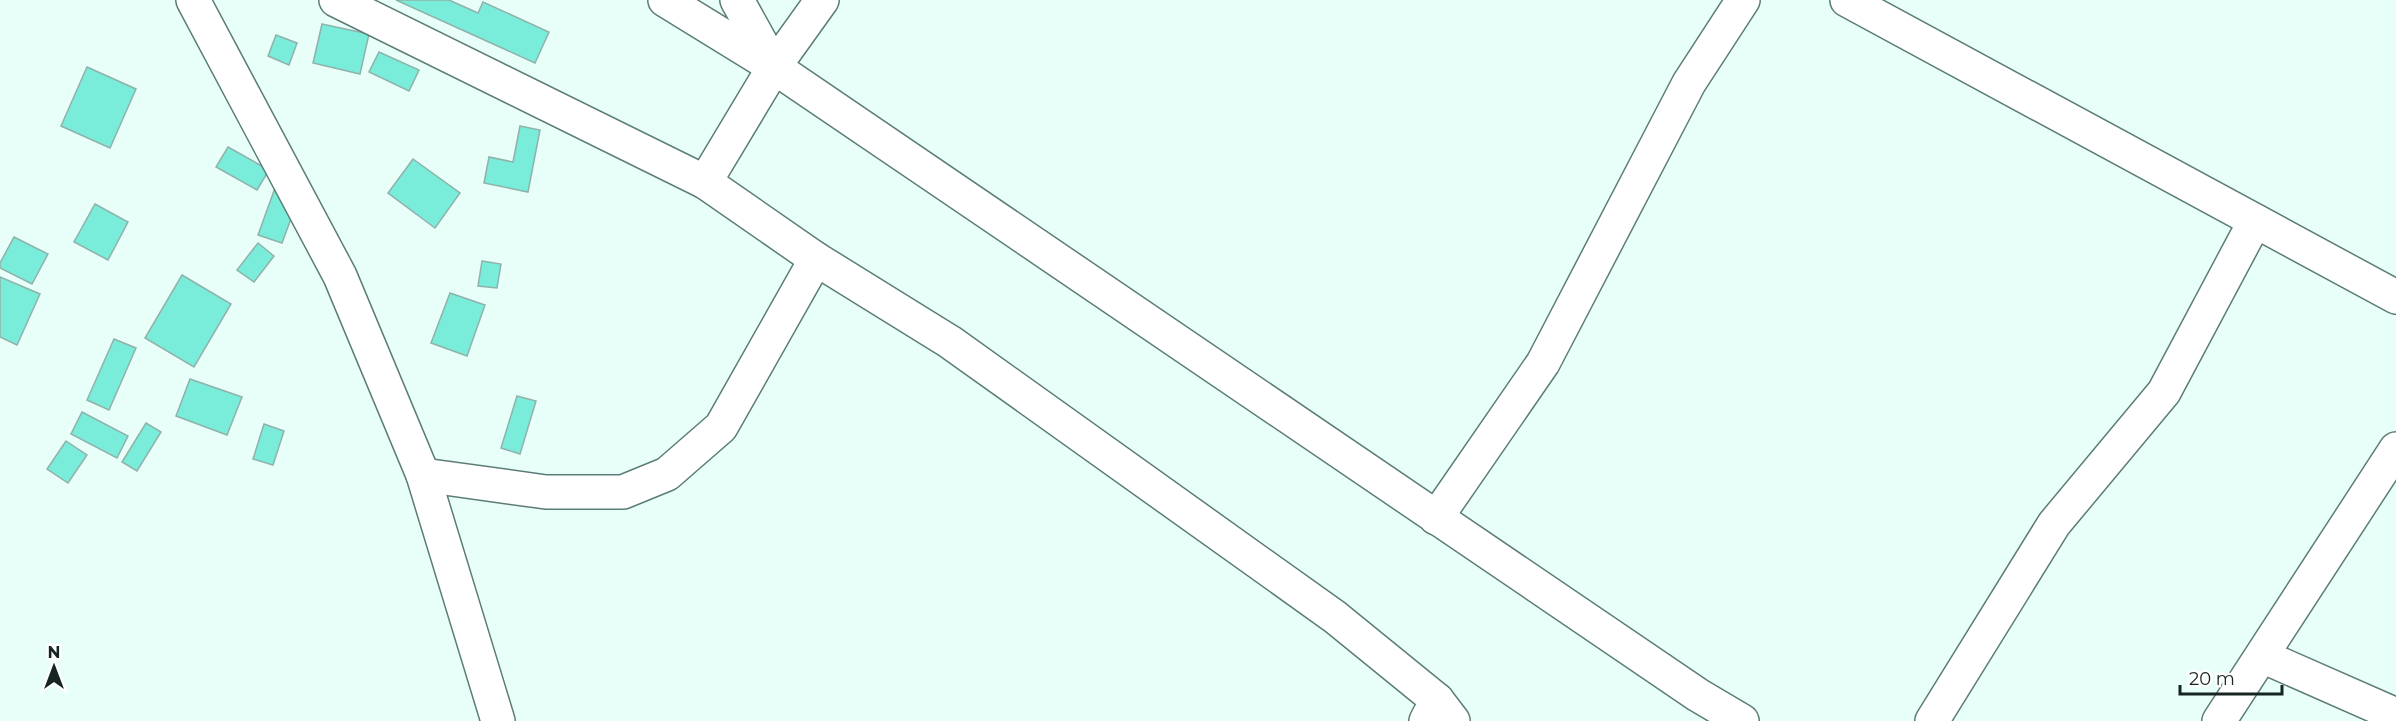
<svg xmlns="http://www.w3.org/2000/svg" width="2396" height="721" viewBox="0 0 2396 721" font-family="Montserrat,sans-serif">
  <rect width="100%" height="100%" fill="#e8fef9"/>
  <g fill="#79ecda" stroke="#8fb2ab" stroke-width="1.5">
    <path d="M396,0H449L478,13L483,2L549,32L535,63Z"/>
    <path d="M322,24L369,34L360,74L313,63Z"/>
    <path d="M276,35L297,43L289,65L268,56Z"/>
    <path d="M379,52L419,70L409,91L369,72Z"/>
    <path d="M87,67L136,89L110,148L61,126Z"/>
    <path d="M520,126L540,130L528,192L484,183L489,157L513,162Z"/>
    <path d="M228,147L269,170L257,190L216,167Z"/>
    <path d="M413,159L460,193L435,228L388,193Z"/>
    <path d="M275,188L299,197L282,243L258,235Z"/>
    <path d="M95,204L128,222L108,260L74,242Z"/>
    <path d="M14,237L48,254L32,284L0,268V263Z"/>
    <path d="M258,243L274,256L254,282L237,270Z"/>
    <path d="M482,261L501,264L497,288L478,286Z"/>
    <path d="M182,275L231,304L194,367L145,338Z"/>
    <path d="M0,277L40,294L17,345L0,337Z"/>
    <path d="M450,293L485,305L467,356L431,343Z"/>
    <path d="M114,339L136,348L109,410L87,400Z"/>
    <path d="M190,379L242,397L227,435L176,416Z"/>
    <path d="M517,396L536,401L520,454L501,448Z"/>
    <path d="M82,412L128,436L117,458L71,434Z"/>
    <path d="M146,423L161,432L137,471L122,462Z"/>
    <path d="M264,424L284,431L273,465L253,459Z"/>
    <path d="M66,441L87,455L68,483L47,469Z"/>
  </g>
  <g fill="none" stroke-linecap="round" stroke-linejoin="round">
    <g stroke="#5c7d77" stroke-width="36">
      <g id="minor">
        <path d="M193,0L340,276L423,475L498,721"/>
        <path d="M336,0L705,182L816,259L950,342L1335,617L1437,700"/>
        <path d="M665,0L774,67L1698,695L1742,721"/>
        <path d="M737,0L773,65"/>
        <path d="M1847,0L2396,297"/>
        <path d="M705,182L774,67L822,0"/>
        <path d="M423,475L546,492H623L667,474L721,427L816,259"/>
        <path d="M1436,518L1543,363L1689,83L1743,0"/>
        <path d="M2262,656L2396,715"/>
        <path d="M1426,721L1437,700L1453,721"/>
        <path d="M1932,721L2054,524L2164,392L2255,221"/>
        <path d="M2219,721L2396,449"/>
      </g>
    </g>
    <use href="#minor" stroke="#fff" stroke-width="33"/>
  </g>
  <g transform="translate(54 667)" stroke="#ffffff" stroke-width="4.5" paint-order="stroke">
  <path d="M0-4.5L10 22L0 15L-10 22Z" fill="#162422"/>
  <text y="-9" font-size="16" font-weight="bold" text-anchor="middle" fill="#162422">N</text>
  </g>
  <path d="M2180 685v9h102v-9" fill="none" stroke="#162422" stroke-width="3"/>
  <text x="2189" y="685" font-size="18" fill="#162422" stroke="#ffffff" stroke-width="4.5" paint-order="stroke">20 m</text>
</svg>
